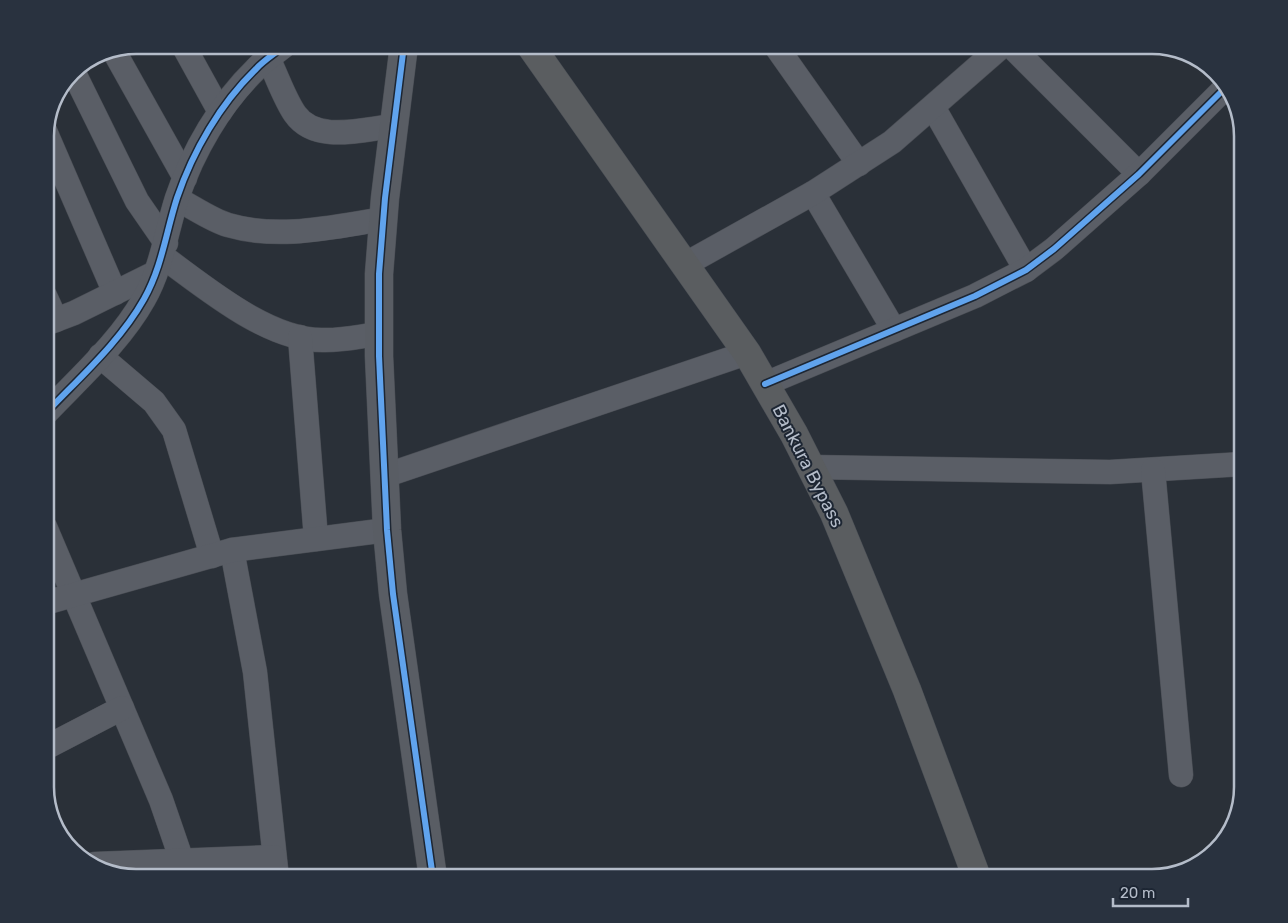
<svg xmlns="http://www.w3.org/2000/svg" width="1288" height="923" viewBox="0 0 1288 923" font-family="Rubik,sans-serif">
  <rect width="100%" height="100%" fill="#2a3038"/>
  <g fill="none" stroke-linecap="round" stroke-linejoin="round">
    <g stroke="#484c53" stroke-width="25">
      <g id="street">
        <path d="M183,45L220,112"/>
        <path d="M775,45L859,164"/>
        <path d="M1010,45L1139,174"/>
        <path d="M115,53L185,178"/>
        <path d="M268,58C277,76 284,98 295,114C316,144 363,129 394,126"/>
        <path d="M73,71L137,201L166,243"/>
        <path d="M933,107L1026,270"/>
        <path d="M45,131L115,293"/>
        <path d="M813,193L894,330"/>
        <path d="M177,199C193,207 211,220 228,225C279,240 332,227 384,219"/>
        <path d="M162,256C205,287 267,340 322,340C341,341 361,336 379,334"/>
        <path d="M684,265L813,193L892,142L1003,45"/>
        <path d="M45,296L56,320"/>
        <path d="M45,324L74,313L155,273"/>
        <path d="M300,337L316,539"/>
        <path d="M100,356L154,402L174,430L212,556"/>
        <path d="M765,384L975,296L1026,270L1054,249L1139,174L1226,87"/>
        <path d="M45,414C79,378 120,342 144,299C162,267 166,232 177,198C193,151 220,104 256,69C264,60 276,53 285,45"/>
        <path d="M811,467L1110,472L1243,464"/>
        <path d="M1153,470L1181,775"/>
        <path d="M384,476L747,353"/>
        <path d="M45,527L161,800L182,861"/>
        <path d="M232,550L255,672L277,878"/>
        <path d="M45,603L232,550L387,530"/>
        <path d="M45,748L122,708"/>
        <path d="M95,864L274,857"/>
      </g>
    </g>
    <g stroke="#484c53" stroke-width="29">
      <path id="secondary" d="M404,45L385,198L379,274V356L387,530L393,594L433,878"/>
    </g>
    <g stroke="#474c53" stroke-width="29">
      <path id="highway" d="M530,45L747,353L794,434L834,513L907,690L977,878"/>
    </g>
    <use href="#street" stroke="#5a5e66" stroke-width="24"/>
    <use href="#secondary" stroke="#595d64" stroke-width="28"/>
    <use href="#highway" stroke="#5a5d60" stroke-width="28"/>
    <g stroke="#1d2633" stroke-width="9">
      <g id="cycleway">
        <path d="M404,45L385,198L379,274V356L387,530L393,594L433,878"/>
        <path d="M765,384L975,296L1026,270L1054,249L1139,174L1226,87"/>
        <path d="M45,414C79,378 120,342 144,299C162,267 166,232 177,198C193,151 220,104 256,69C264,60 276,53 285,45"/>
      </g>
    </g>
    <use href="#cycleway" stroke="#60a3ed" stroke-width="6"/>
  </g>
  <g text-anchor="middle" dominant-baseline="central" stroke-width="4" stroke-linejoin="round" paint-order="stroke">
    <g font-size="18" fill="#b4bcc9" stroke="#1d2633">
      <text transform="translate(808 466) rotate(63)">Bankura Bypass</text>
    </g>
  </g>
  <path d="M0 0H1288V923H0ZM136 54H1152A82 82 0 0 1 1234 136V787A82 82 0 0 1 1152 869H136A82 82 0 0 1 54 787V136A82 82 0 0 1 136 54Z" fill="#29323f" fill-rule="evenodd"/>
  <path fill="none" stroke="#b4bcc9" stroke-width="2.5" d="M136 54H1152A82 82 0 0 1 1234 136V787A82 82 0 0 1 1152 869H136A82 82 0 0 1 54 787V136A82 82 0 0 1 136 54Z"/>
  <path d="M1113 898v8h75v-8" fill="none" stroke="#b4bcc9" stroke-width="2.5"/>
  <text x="1120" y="898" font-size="15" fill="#b4bcc9" stroke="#1d2633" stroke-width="4" paint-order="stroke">20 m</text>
</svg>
